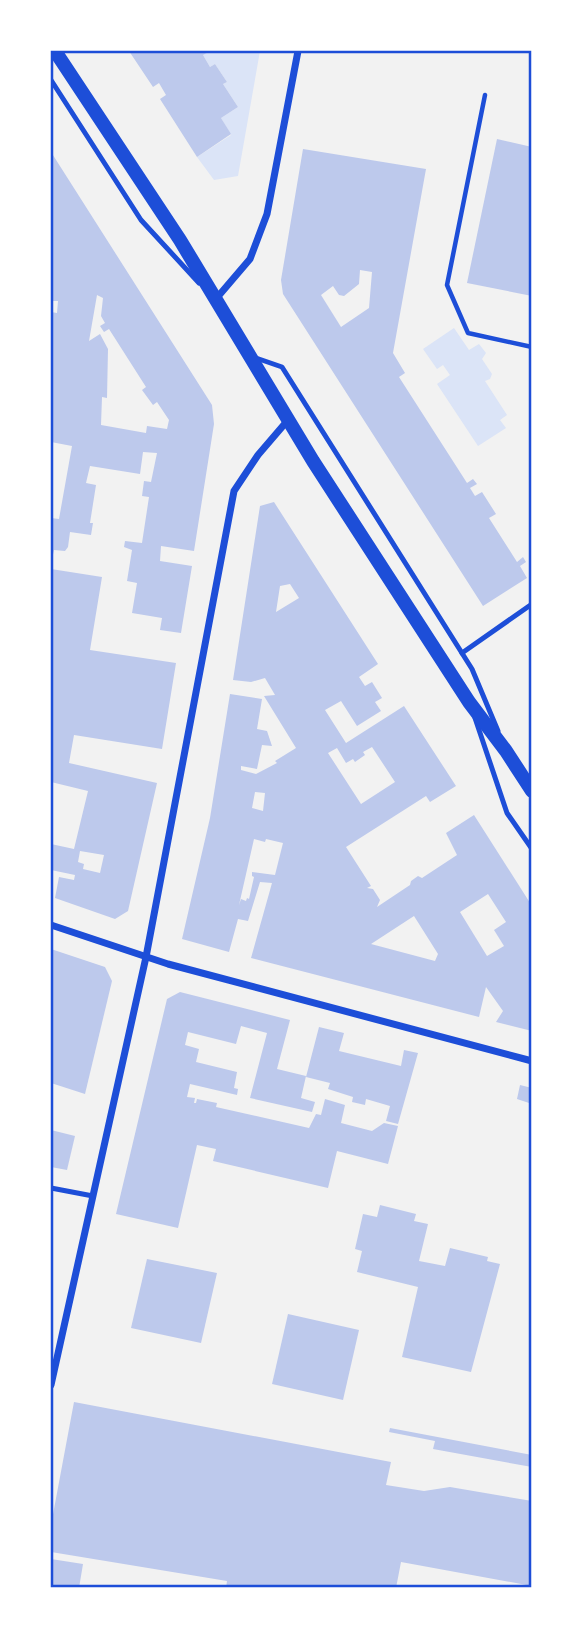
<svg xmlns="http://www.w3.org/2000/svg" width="583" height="1639" viewBox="0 0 583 1639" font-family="Helvetica,sans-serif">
  <rect width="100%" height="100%" fill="#f2f2f2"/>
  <g fill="#dbe4f7">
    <path d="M207,51H260L238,176L214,180L197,157L231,135L221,118L238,107L223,84L227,82L215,64L210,67L203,55Z"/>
    <path d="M454,328L469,350L479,344L486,353L482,359L492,374L490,379L485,381L507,415L500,420L506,428L478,446L437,384L450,375L443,365L437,369L423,349Z"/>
  </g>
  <g fill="#bdc9ec" fill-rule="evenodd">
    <path d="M129,51H210L203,55L210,67L215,64L227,82L223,84L238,107L221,118L231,134L197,157L160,99L166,95L159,83L153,87Z"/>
    <path d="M497,139L532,147V296L467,283Z"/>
    <path d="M303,149L426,169L393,353L405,373L399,377L467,483L473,479L477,484L470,488L475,496L482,492L496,514L489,518L517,562L523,557L526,562L520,566L527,578L483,606L283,294L281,280ZM360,270L372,272L369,308L341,327L321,295L333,286L339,295L344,296L359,284Z"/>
    <path d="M51,152L212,405L214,424L194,551L161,546L160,561L192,566L181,633L160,630L162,618L132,613L137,583L127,581L132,550L124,547L125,541L142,543L149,497L142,496L144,481L151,482L157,453L143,452L140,474L90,466L86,483L96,485L90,523H93L91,535L70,532L68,547L65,551L54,550L51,564V518L59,519L72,446L51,442V312L57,313L58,301H53L51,298ZM97,295L103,298L101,316L105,323L100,326L104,332L109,329L146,387L142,390L153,405L157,402L169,420L167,429L147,426L146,433L101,425L102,397L107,398L108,349L100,334L89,341Z"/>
    <path d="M274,502L378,664L359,677L365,686L372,682L382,698L375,702L381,711L357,726L341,701L325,710L346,743L404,706L456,786L430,802L426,796L346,847L371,886L367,888L373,889L380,900L377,907L410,885L411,881L418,876L422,878L457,855L446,833L474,815L532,906V1031L496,1022L503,1011L486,987L479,1017L251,958L272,883L260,882L248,921L238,919L229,952L182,939L210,818L230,694L262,699L257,729L267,731L272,746L262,745L257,769L241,766V770L256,774L277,763L275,761L296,748L264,696L275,695L265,678L251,682L233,680L260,506ZM290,584L299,598L276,612L280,586ZM372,747L395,782L361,804L328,753L337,748L346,763L353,759L355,762L365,755L363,752ZM255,792L265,793L263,811L252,808ZM254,839L265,842L266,839L283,843L275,875L252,872V876L254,877L249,899L247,898L246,901L241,899L239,905ZM488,894L506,922L494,930L504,946L487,956L460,912ZM414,916L438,954L435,961L371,944Z"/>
    <path d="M51,569L102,577L90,650L176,663L162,749L74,735L69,763L157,783L128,911L115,919L55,898L59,877L74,880L75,875L51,870V844L74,849L88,791L51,782ZM80,851L104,855L100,873L83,869L84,864L78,862Z"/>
    <path d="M51,949L105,967L112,981L85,1094L51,1083Z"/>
    <path d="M180,992L290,1020L277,1069L306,1076L301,1098L315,1102L312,1112L250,1098L267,1033L241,1026L236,1044L188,1032L185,1045L199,1049L196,1062L237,1072L234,1088L238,1089L237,1095L190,1084L187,1097L195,1098L194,1103H196L197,1099L217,1103L216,1107L309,1128L316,1114L321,1115L325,1099L345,1105L341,1123L372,1131L384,1123L398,1126L388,1164L337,1151L328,1188L213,1161L216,1149L197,1145L178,1228L116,1214L167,999Z"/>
    <path d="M319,1027L344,1033L339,1051L401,1066L404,1050L418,1053L398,1124L386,1121L390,1106L366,1099L365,1105L352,1102L353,1097L328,1089L330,1083L306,1077Z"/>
    <path d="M520,1085L532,1088V1104L517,1099Z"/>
    <path d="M51,1130L75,1136L67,1170L51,1167Z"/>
    <path d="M380,1205L416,1214L414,1221L428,1224L419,1261L445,1266L450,1248L488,1257L487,1261L500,1264L471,1372L402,1357L418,1287L357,1272L362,1251L355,1249L363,1214L377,1217Z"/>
    <path d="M147,1259L217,1273L201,1343L131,1328Z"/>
    <path d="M288,1314L359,1330L343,1400L272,1384Z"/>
    <path d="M74,1402L391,1462L386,1485L424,1491L450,1487L532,1501V1586L401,1562L396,1588H226L227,1581L51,1552V1525Z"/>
    <path d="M390,1428L532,1455V1467L433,1449L435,1441L389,1432Z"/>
    <path d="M51,1559L83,1564L79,1588H51Z"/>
  </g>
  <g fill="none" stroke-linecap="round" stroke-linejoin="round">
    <path stroke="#1d4ed8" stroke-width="4.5" d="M485,95L447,285L468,333L532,347"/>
    <g stroke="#1d4ed8" stroke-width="5">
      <path d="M51,80L141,220L199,283"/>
      <path d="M256,358L282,367L472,669L498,731"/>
      <path d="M462,653L532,604"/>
      <path d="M475,718L507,813L532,849"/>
      <path d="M51,1188L93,1196"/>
    </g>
    <g stroke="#1d4ed8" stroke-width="7">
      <path d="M215,300L250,259L267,214L298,51"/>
      <path d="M51,925L168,964L532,1061"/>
      <path d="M51,1385L146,957L234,491L258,455L288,420"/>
    </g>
    <path stroke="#1d4ed8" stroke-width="14" d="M55,51L180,240L313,461L469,702L506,751L532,791"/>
  </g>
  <rect width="583" height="1639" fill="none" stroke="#ffffff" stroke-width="105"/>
  <rect x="52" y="52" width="478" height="1534" fill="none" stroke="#1d4ed8" stroke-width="2.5"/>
</svg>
